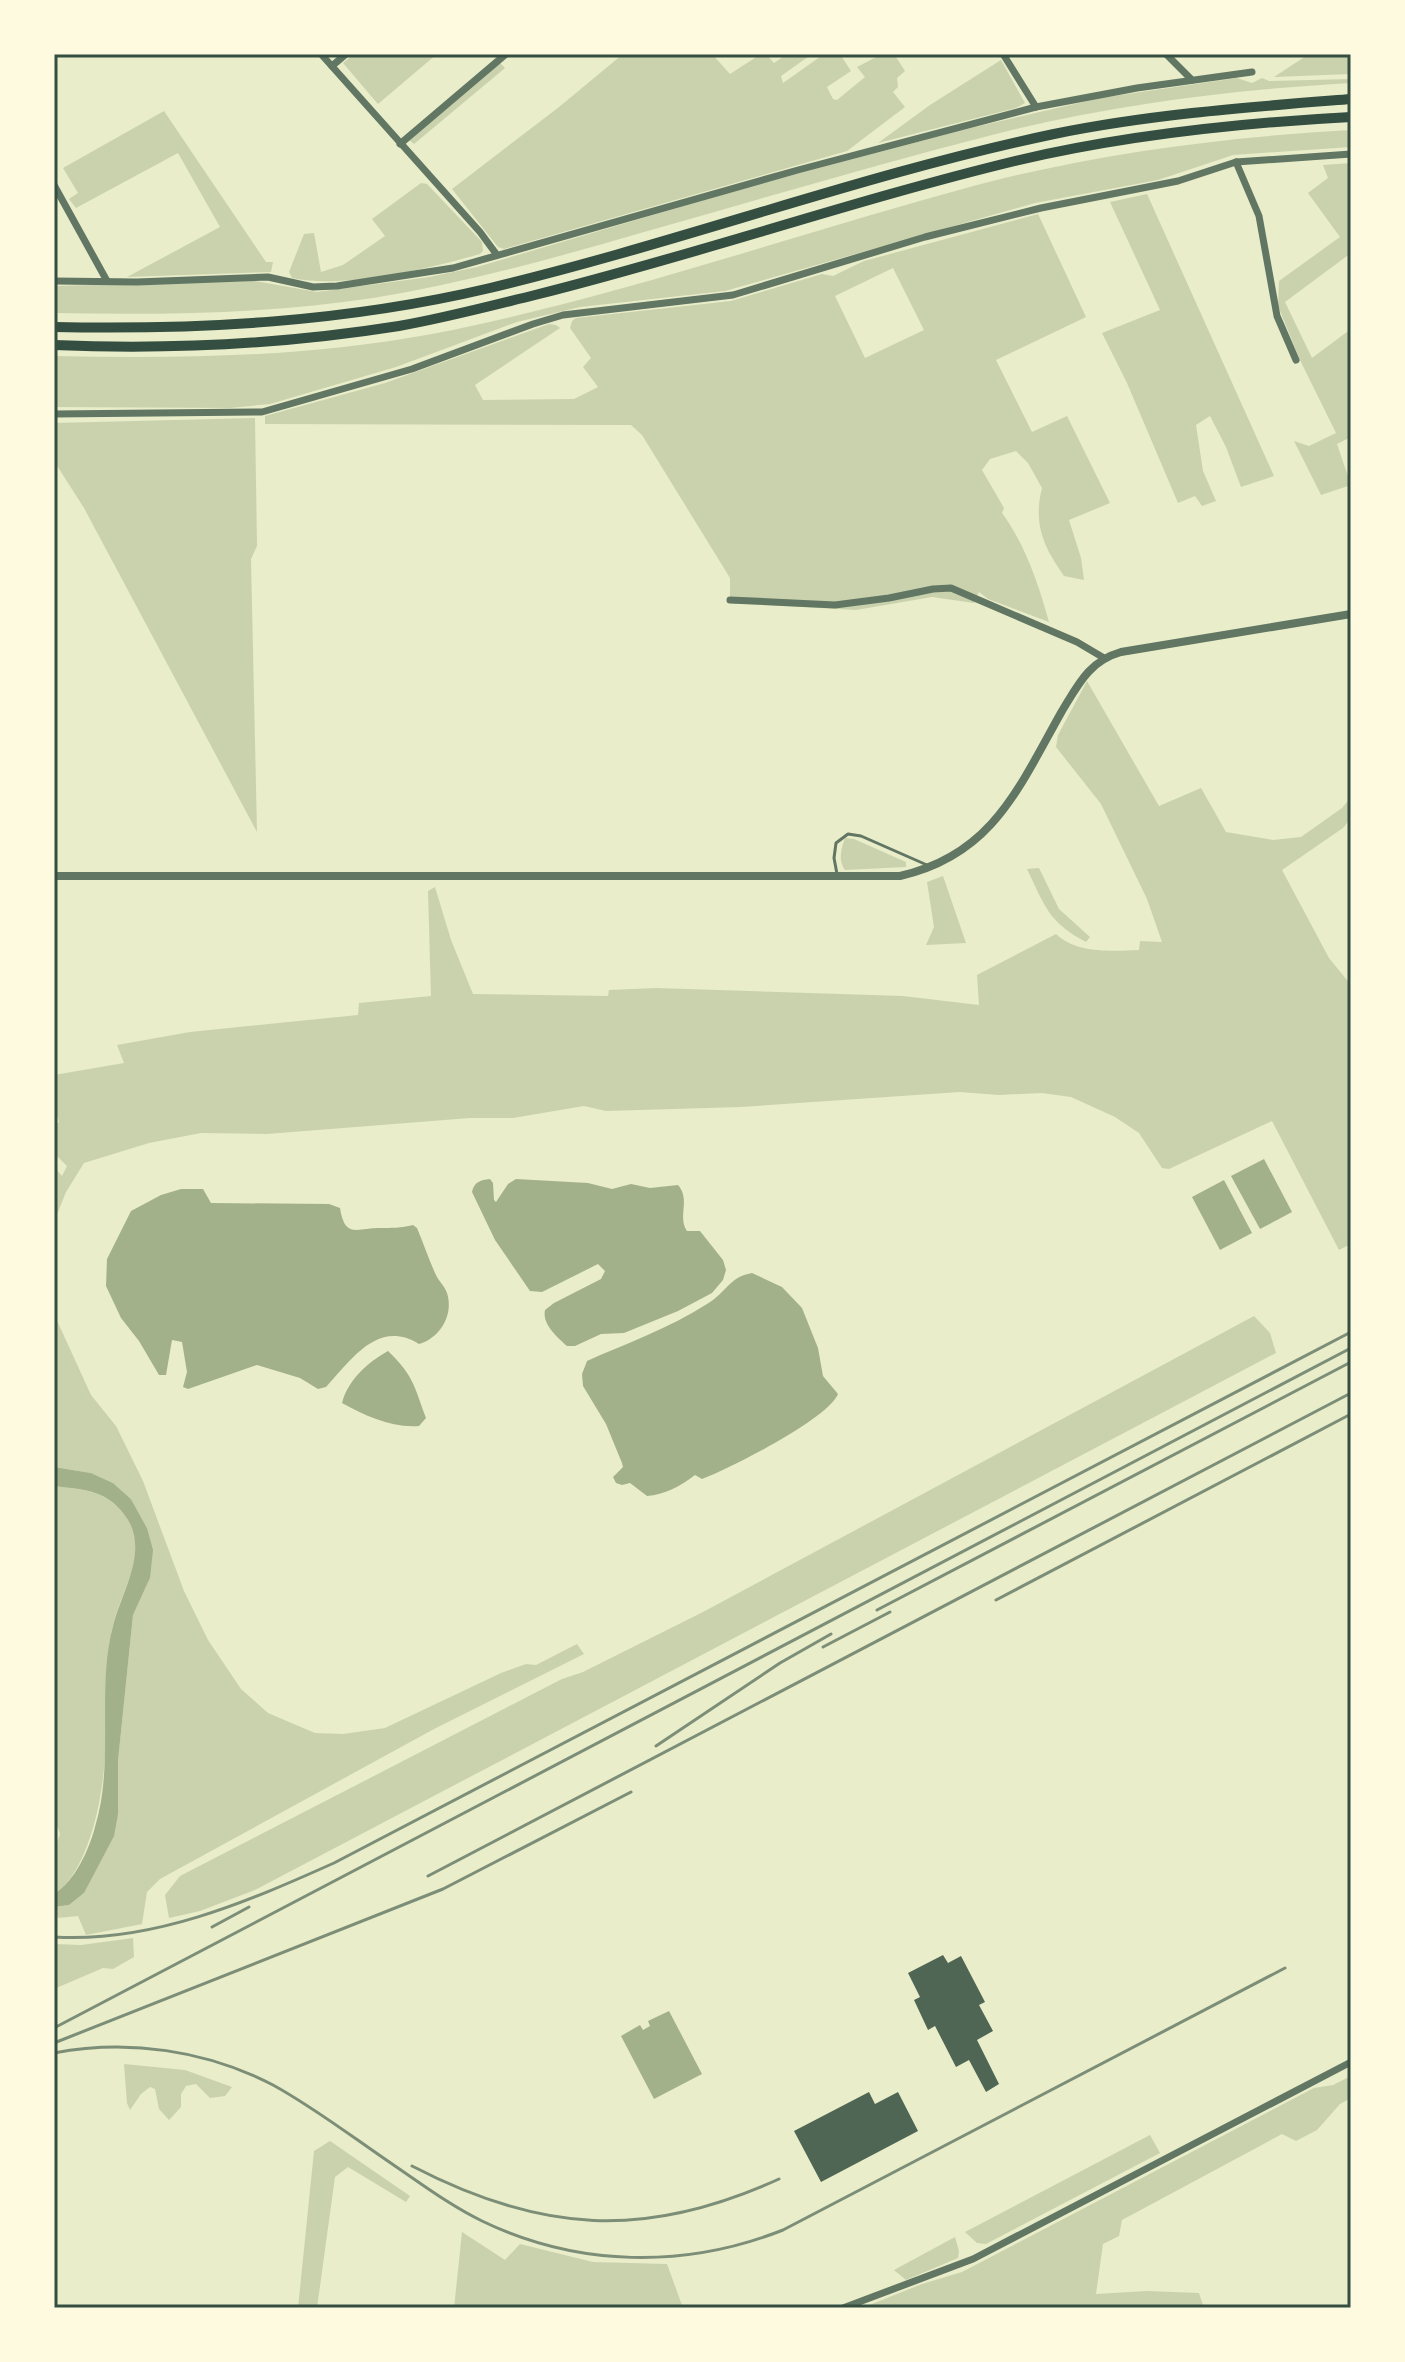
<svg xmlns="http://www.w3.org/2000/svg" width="1405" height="2362" viewBox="0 0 1405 2362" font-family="'Space Grotesk',sans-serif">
  <rect width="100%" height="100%" fill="#e9edc9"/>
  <g fill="#cad2ad" fill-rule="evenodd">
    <path d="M354,54H437L378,104L343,63Z"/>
    <path d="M623,54H712L730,74L761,54H766L774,63L787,54H812L781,76L783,83L824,54H840L851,71L827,87L833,99L837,100L865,77L857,67L882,54H894L905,71L897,78L898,87L893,92L905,107L847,151L504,249L498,247L452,189L559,107Z"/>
    <path d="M1309,54H1351V74L1274,77Z"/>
    <path d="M1001,60L1025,103L1016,108L878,143L930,105Z"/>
    <path d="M500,63L505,68L414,144L409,140Z"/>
    <path d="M1237,78L1252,83L1262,78L1269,81L1351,79V83C1229,90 1115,104 996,134C878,164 761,199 644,232C555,258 464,283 373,298C268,314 160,315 54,313V286L255,281L317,292L429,277L477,267L758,184L971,128L1100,98Z"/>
    <path d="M164,111L266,262H273L271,272L127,277L220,227L178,153L76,208L69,199L78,193L63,168Z"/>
    <path d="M1351,130V147L1233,155L1158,180L1035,203L725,291L580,307L517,322L396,367L270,404L230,408L54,407V356C179,359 308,357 432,334C617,298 795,234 977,185C1099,153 1225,137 1351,130Z"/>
    <path d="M1351,163V253L1285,302L1312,358L1351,329V437L1337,444L1351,485L1321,495L1294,441L1309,446L1336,433L1300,360L1278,306L1279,281L1340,237L1308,193L1328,178L1323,165Z"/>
    <path d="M421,183L427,184L482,242L483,251L480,254C428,269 345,289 292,278L289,272L304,234L314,233L321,272L343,265L385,236L372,219Z"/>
    <path d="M1147,194L1274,476L1241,487L1226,447L1210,416L1196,425L1203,471L1216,501L1202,506L1195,496L1178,503L1127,383L1102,333L1160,310L1110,202Z"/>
    <path d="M1038,214L1086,317L996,360L1032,432L1067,416L1110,503L1069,520L1081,558L1084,580L1064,576C1043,546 1033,524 1042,488L1028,463L1016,451L990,459L982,470L1004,508L1002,513C1025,544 1039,585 1049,622L988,599L979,592L974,603L932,597L856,610L730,603V578L642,435L631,425L265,424V416L385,383L549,324L556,325L560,328L475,385L483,400L574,399L598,387L583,367L591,358L570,328L572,321L576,318L731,301L822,274L833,276L864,261ZM893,268L924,330L865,358L835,296Z"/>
    <path d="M255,418L257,546L251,559L257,832L84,508L54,461V423Z"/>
    <path d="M1087,681L1159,806L1201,788L1226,832L1273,840L1301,837L1342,808L1351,797V818L1343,828L1282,870L1329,958L1351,985V1244L1339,1250L1272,1121L1169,1169L1162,1168L1139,1133L1115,1117L1071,1097L1042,1093L999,1095L960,1092L741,1107L606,1111L584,1106L513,1118H470L267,1134L201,1133L149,1143L84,1163L66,1192L54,1222V1167L62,1176L67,1166L54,1153V1126L59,1122L54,1104V1075L124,1063L117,1045L190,1032L358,1015L359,1003L431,996L428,891L435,887L451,940L473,994L608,996L609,990L656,988L903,996L979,1005L977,975L1056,934C1077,954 1112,951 1139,950L1140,941L1162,942L1147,899L1101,804L1056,747L1058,735Z"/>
    <path d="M845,838L854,839L906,862V867L845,870C838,861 841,848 845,838Z"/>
    <path d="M1039,868L1059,909L1090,937L1086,942C1048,922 1045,906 1027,869Z"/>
    <path d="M943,876L966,943L926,945L934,927L927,882Z"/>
    <path d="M54,1314L91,1395L116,1426L143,1481L184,1591L208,1640L241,1689L268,1713L315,1733L343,1734L385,1728L501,1673L526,1664L536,1665L577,1644L584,1654L434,1729L160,1879L147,1892L142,1924L86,1935L78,1916L58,1918L54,1907L69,1905L84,1893L118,1814V1761L133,1615L150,1578L147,1528L131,1499L113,1483L91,1473L54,1467Z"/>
    <path d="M1254,1316L1270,1333L1276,1353L255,1890L200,1911L169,1918L165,1895L180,1876L562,1679L583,1672L703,1612Z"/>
    <path d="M54,1486C85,1490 109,1490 128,1520C149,1554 120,1592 113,1626C109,1641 110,1659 109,1675C106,1736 108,1798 83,1856C77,1869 67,1886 54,1894V1850L60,1834L54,1817Z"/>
    <path d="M133,1938L134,1957L113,1969L103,1968L54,1989V1944L81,1945Z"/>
    <path d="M124,2064L185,2070L232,2087L225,2096L210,2098L196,2084L186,2086L181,2094V2107L169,2120L159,2109L155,2089L150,2087L141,2094L130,2110L127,2103Z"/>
    <path d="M1351,2076V2098L1340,2104L1317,2130L1296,2141L1282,2134L1122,2220L1119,2236L1103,2244L1096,2294L1147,2291L1199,2293L1204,2308H862L922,2284L962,2272L1314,2088L1333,2085Z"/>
    <path d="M1150,2135L1160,2153L986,2244L977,2243L965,2232Z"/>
    <path d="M330,2141L410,2196L406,2202L348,2167L335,2177L317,2308H298L314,2151Z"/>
    <path d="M462,2232L505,2260L520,2244L593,2262L667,2264L683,2308H454Z"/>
    <path d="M955,2237L959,2251L958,2258L906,2280L894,2270Z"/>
  </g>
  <g fill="#a3b18a">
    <path d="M1264,1159L1292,1212L1260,1229L1231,1176Z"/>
    <path d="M490,1179L493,1183L494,1200L496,1202L508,1184L516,1179L588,1183L612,1189L631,1184L650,1188L678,1185C691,1200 677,1217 687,1231H700L723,1260L726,1270L723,1280L712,1293L678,1311L624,1333L601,1334L575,1346H567C557,1337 542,1324 545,1310L554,1303L601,1279L605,1271L598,1264L542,1292L530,1291L495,1240L472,1192C474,1182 480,1180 490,1179Z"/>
    <path d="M1224,1180L1252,1233L1220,1250L1192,1197Z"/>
    <path d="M181,1189H203L211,1203L329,1204L340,1208C345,1239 357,1228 379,1228C392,1228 401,1228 413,1225L417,1228C424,1244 429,1261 437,1277C440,1282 445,1287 447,1293C454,1315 440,1338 419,1344C378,1319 352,1359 326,1387L318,1389L300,1378L257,1365L188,1389L183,1387L187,1372L182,1342L172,1340L166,1375H159L139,1341L121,1318L106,1286L107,1259L131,1211L161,1195Z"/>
    <path d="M752,1273L782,1287L802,1308L818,1348L823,1376L838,1394C828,1419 729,1469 702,1479L695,1475C681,1486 664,1495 647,1496L630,1483L622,1485L616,1483L613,1477L623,1467L622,1463L606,1424L583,1386L582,1374L587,1361C627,1343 670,1328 707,1304C727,1292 729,1277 752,1273Z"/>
    <path d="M388,1351C414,1376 414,1386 426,1418L419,1426C391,1428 366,1416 342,1403C348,1380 368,1362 388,1351Z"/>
    <path d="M54,1467L91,1473L113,1483L131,1499L147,1528L153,1550L150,1578L133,1615L118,1761V1814L114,1836L84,1893L69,1905L54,1907V1894C75,1881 89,1850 95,1827C115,1762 96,1691 113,1626C121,1593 148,1553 128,1520C109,1490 86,1490 54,1486Z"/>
    <path d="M669,2011L702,2074L654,2099L621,2036L640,2025L643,2030L650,2026L648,2021Z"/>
  </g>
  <g fill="#4f6655">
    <path d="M943,1955L948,1963L961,1956L985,2002L979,2005L993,2031L977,2040L999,2084L986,2092L969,2060L956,2067L935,2026L928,2030L914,2000L920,1997L908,1973Z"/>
    <path d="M869,2092L875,2104L898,2092L918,2131L821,2182L794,2131Z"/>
  </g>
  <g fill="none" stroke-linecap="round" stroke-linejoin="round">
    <path stroke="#617663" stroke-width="3" d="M837,874L834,858L836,843L848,834L861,836L927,865"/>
    <g stroke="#617663" stroke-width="7">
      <path d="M321,54L480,232L497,255"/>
      <path d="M1003,54L1036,107"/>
      <path d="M1166,54L1192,80"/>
      <path d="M332,66L346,54"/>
      <path d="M400,144L506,54"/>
      <path d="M1236,162L1259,216L1277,316L1296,360"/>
      <path d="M54,185L107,281"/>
      <path d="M54,281L137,282L268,277L313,287L337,286L453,268L798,170L1036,107L1137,88L1252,72"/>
      <path d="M54,414L262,412L412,369L533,324L563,315L733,295L925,237L1041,208L1178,181L1236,162L1351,154"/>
      <path d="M730,600L835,605L889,598L933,589L951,588L1077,642L1104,658"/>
      <path d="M843,2308L973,2259L1351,2062"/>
    </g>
    <path stroke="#617663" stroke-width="8" d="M54,876H900C993,855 1019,787 1062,711C1078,685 1089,661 1121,652L1351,614"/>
    <g stroke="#344e41" stroke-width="10">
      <path d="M54,327C201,330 346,322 490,288C679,243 863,174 1054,134C1152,114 1251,107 1351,99"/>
      <path d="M54,345C169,350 285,344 399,326C445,318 490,306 535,295C696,255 854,200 1015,161C1125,135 1238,123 1351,117"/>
    </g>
    <g stroke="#7c8e77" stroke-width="3">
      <path d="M996,1600L1351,1414"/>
      <path d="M877,1610L1351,1362"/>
      <path d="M823,1647L890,1612"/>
      <path d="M656,1746L780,1663L831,1634"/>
      <path d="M428,1876L1351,1393"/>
      <path d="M212,1927L249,1907"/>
      <path d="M54,1937C152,1943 247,1902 334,1863L1351,1332"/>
      <path d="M54,2028L1351,1348"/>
      <path d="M54,2043L443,1889L631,1792"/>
      <path d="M54,2053C128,2039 206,2050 273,2085C315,2108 355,2139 395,2166C423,2185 451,2206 482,2221C577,2267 685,2269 783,2230L1285,1968"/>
      <path d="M412,2166C541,2233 645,2240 779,2179"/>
    </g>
  </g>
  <rect width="1405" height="2362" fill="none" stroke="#fefae0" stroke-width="112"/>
  <rect x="56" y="56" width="1293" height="2250" fill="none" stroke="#344e41" stroke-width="3"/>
</svg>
